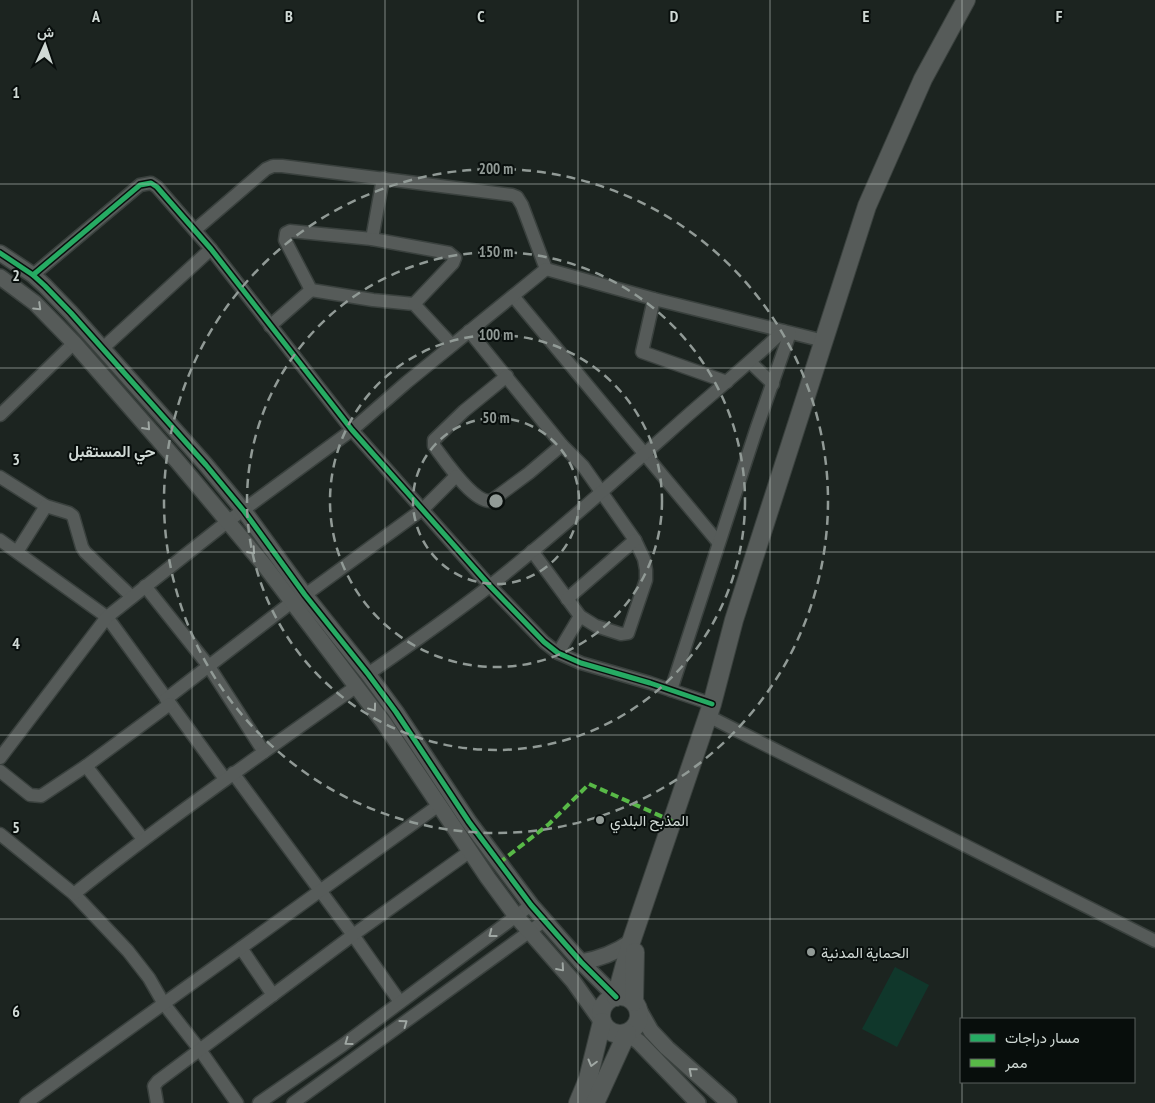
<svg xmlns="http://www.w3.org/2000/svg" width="1155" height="1103" viewBox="0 0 1155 1103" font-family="'PT Sans Narrow',Vazirmatn,sans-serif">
  <rect width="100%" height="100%" fill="#1c2420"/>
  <path fill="#10372b" d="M895,967L929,985L897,1047L862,1029Z"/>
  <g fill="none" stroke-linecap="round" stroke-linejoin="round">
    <g stroke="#3a413e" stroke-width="15">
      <g id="minor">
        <path d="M383,178L372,239L290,231L286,233L285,240L311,290L373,300L414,304L452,345"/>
        <path d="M195,230L266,169L273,166H282L512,195L517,197L522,205L546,269"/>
        <path d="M372,239L449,253L455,258L453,263L414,304"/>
        <path d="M546,269L654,299L824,341"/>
        <path d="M33,275L140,185L151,183L157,187L211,249L352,430L490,586L544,642L558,653L581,663L650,683L712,704"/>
        <path d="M513,296L718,542"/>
        <path d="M654,299L642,352L727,382"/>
        <path d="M270,326L311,290"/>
        <path d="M469,331L562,445L583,466L635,540L644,559L646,570V580L628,633L621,634L596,626L580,616L532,551"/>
        <path d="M103,348L211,249"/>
        <path d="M750,362L773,384"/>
        <path d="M507,376L464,411L434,440V446C444,459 473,503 491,501L529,473L562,445"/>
        <path d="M0,415L74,343"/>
        <path d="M0,477L46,506L69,513L73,516L82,547L85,552L132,597"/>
        <path d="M0,540L107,617L225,779"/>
        <path d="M17,552L46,506"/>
        <path d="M145,586L208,665L264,752"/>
        <path d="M305,595L423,509L456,476"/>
        <path d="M567,599L635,540"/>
        <path d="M558,653L580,616"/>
        <path d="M368,674C410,645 451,616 491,585C559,531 622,474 687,416C719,388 752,361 783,331"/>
        <path d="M671,690L757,427L790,333"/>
        <path d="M166,699L292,602"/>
        <path d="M708,716L1155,941"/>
        <path d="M0,758L107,617L227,522L352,430L407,382L546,269"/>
        <path d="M86,766L143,839"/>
        <path d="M0,771L30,795L41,796L86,766L170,704"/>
        <path d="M233,773L353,935L400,1002"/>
        <path d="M0,834L74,894L128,951L149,978L164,1004L200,1050L237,1103"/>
        <path d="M74,894C165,821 261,754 357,686"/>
        <path d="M241,948L273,995"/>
        <path d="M26,1103L439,805"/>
        <path d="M157,1103L154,1086L158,1081L353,935L469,852"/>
        <path d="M259,1103L343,1045L531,905"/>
        <path d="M293,1103L544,921"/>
      </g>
    </g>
    <g stroke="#3a413e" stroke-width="18">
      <g id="tertiary">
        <path d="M0,253L33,275L45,286L71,313L206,465L244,511L305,595L368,674L396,712L469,822L531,905L581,962L616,997"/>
        <path d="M0,277L35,303L74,343L178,462L265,566L384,723L488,878L516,916L573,981L602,1022"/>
        <path d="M581,962C600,959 615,953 631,942"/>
        <path d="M638,1008L651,1031L667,1048L729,1103"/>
        <path d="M627,1033L639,1042L698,1103"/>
      </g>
    </g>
    <g stroke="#3a413e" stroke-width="20">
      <g id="secondary">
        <circle cx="620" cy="1015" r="19"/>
        <path d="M616,997L631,942L712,704L734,620L867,206L923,79L966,0"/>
        <path d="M634,1002L635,952"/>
        <path d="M578,1103L588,1079L602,1022"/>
        <path d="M595,1103L627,1033"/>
      </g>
    </g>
    <use href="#minor" stroke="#565b59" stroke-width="12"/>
    <use href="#tertiary" stroke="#565b59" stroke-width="15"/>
    <use href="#secondary" stroke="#565b59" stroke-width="18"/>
    <path stroke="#58b947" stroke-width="4" stroke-dasharray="8 4" stroke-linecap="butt" d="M499,863L549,824L589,784L672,821"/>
    <g stroke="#080e0c" stroke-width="8">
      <g id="cycleway">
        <path d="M0,253L33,275L45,286L71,313L206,465L244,511L305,595L368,674L396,712L469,822L531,905L581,962L616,997"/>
        <path d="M33,275L140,185L151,183L157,187L211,249L352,430L490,586L544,642L558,653L581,663L650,683L712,704"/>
      </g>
    </g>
    <use href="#cycleway" stroke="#26ab63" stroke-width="5"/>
  </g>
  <defs><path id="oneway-chevron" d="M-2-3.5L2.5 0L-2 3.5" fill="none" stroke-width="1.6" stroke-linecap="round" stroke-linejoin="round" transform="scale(1.25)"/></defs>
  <g stroke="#9fa7a3">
    <use href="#oneway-chevron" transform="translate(38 307) rotate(44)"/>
    <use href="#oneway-chevron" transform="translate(147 427) rotate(48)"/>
    <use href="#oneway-chevron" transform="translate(252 551) rotate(49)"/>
    <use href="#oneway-chevron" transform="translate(373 708) rotate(54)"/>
    <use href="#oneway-chevron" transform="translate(492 934) rotate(143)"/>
    <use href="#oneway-chevron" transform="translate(561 968) rotate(49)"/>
    <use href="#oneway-chevron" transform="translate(404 1023) rotate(-36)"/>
    <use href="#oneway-chevron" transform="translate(348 1042) rotate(144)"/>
    <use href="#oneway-chevron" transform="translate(592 1063) rotate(105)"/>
    <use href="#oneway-chevron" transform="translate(692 1071) rotate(-139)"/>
  </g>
  <path fill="none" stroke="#d0d9d5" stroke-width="1" stroke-opacity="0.55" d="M192,0V1103M385,0V1103M578,0V1103M770,0V1103M962,0V1019M0,184H1155M0,368H1155M0,552H1155M0,735H1155M0,919H1155M962,1082V1103"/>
  <g fill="none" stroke="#919a96" stroke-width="2.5" stroke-dasharray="9 6">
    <circle cx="496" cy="501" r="83"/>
    <circle cx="496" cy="501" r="166"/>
    <circle cx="496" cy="501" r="249"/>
    <circle cx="496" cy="501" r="332"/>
  </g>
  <g fill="#919a96" stroke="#080e0c" stroke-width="2">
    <circle cx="600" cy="820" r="5"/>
    <circle cx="811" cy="952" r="5"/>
  </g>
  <g text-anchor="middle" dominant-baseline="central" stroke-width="4" stroke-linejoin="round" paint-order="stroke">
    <g font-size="15" fill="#d0d9d5" stroke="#080e0c" text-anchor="start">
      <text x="610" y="820">المذبح البلدي</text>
      <text x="821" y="952">الحماية المدنية</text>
    </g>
    <g font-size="16" font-weight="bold" fill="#d0d9d5" stroke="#080e0c">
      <text x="112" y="451">حي المستقبل</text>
    </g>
  </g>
  <g font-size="16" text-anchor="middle" font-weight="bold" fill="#d0d9d5" stroke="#080e0c" stroke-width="4" stroke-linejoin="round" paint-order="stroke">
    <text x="96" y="22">A</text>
    <text x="289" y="22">B</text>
    <text x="481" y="22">C</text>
    <text x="674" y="22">D</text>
    <text x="866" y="22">E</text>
    <text x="1059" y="22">F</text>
    <text x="16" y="98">1</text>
    <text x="16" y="281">2</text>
    <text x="16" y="465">3</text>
    <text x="16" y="649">4</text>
    <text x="16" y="833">5</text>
    <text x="16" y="1017">6</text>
  </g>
  <circle cx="496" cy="501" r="8" fill="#919a96" stroke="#080e0c" stroke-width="2.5"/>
  <g font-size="15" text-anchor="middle" font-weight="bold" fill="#919a96" stroke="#080e0c" stroke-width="4" stroke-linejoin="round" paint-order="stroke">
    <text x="496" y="174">200 m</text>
    <text x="496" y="257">150 m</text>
    <text x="496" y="340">100 m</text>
    <text x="496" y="423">50 m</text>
  </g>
  <rect x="960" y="1018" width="175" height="65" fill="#080e0c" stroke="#585f5c"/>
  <rect x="970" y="1034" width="25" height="8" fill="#26ab63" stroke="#585f5c"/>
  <text x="1005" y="1043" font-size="15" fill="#d0d9d5">مسار دراجات</text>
  <rect x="970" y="1059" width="25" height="8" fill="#58b947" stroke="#585f5c"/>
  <text x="1005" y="1068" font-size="15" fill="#d0d9d5">ممر</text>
  <g transform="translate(45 45) rotate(3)" stroke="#080e0c" stroke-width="4" paint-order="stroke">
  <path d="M0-4L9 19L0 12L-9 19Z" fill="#d0d9d5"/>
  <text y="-8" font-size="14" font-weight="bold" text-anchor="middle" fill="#d0d9d5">ش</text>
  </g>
</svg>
